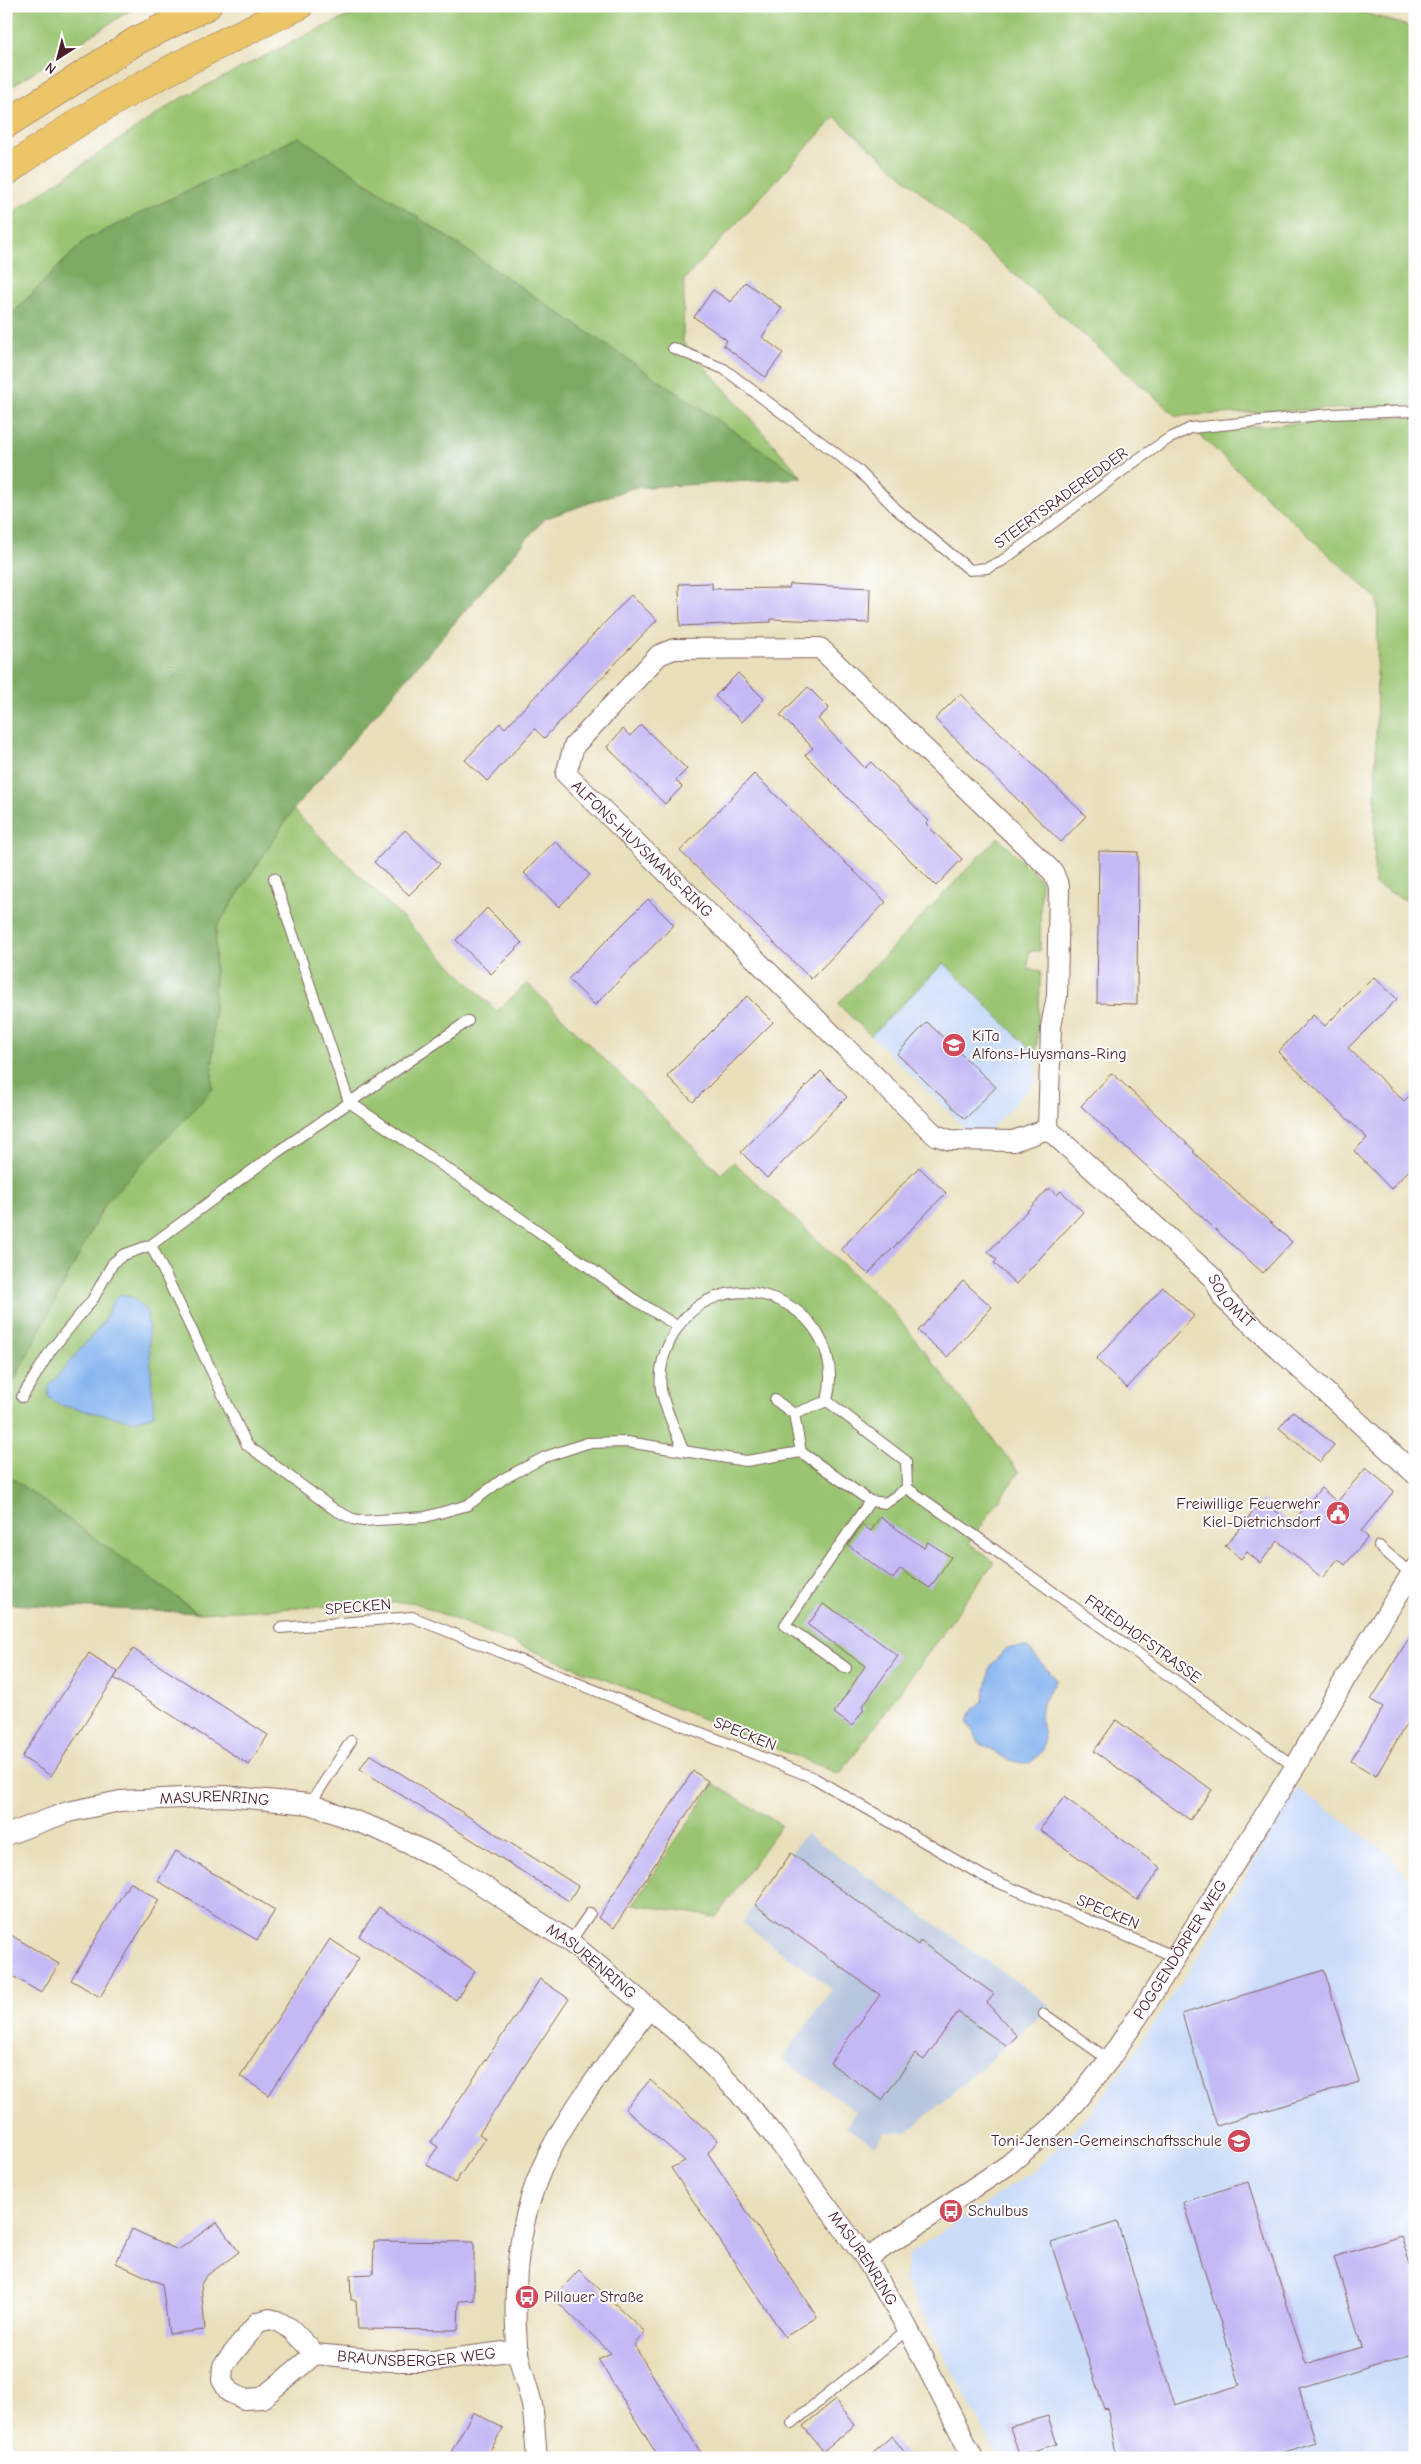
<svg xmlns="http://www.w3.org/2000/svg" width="1421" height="2464" viewBox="0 0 1421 2464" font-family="'Comic Neue',sans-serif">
  <rect width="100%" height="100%" fill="#fff"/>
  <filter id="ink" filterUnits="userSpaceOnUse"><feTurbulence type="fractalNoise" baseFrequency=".02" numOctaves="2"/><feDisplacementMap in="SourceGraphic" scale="10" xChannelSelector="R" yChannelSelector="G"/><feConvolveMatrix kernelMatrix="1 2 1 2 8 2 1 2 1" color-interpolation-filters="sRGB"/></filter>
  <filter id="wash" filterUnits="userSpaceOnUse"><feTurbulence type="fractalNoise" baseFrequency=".0096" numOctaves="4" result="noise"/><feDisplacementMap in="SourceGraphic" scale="20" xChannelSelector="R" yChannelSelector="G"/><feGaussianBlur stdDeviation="1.12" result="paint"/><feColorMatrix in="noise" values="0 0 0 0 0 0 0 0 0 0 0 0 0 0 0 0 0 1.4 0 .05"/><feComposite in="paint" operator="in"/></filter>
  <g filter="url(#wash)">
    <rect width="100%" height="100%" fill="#e9dfbb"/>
    <g fill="#cbdcf9">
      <path d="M944,963L1036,1055V1081L985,1135L968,1131L871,1036Z"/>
      <path d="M1297,1788L1390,1854L1415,1892V2458H1001L992,2446L904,2279L909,2254L1037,2168L1090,2113L1123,2069L1193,1965Z"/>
    </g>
    <path fill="#b7c5de" d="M806,1833L1051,2006L907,2133L885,2132L875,2146L846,2126L856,2111L782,2059L832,1989L742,1923Z"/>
    <g fill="#9ac471" stroke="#72724e">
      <path d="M6,6H137L6,90Z"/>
      <path d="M372,6H1341L1415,28V405L1176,416L835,117L684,280L683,342L803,478L299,137L85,240L6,320V217L176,101L310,33Z"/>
      <path d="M1415,416V905L1374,884L1378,600L1194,430Z"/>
      <path d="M293,810L497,1011L527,983L721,1174L734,1162L892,1310L1019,1472L969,1543L994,1562L840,1774L412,1602L198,1613L6,1474V1396L106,1202L212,1090L216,928Z"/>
      <path d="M998,837L1041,880L1040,951H1029L1028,969L1041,971L1036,1055L944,963L871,1036L838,1004Z"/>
      <path d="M714,1784L781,1825L716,1917L633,1904Z"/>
    </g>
    <g fill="#7baa63" stroke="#626447">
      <path d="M299,137L803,478L632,488L544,519L293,810L216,928L212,1090L106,1202L6,1396V320L85,240Z"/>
      <path d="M6,1474L198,1613L6,1604Z"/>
    </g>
    <g fill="#84b4ef" stroke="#676a8d">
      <path d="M121,1294L133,1298L147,1312L154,1415L133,1421L59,1405L48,1397L49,1386L103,1323L113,1301Z"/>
      <path d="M1027,1647L1057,1680C1053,1687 1042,1699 1041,1707C1038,1732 1056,1746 1028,1764L1008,1760L980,1743L967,1722L971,1712L983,1701L991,1665L1007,1648Z"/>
    </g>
    <g id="blocks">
      <g fill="#c4b9f5">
        <path d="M745,282L782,308L762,337L783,353L765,377L723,345L727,340L694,317L713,290L731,302Z"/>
        <path d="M712,583V589L789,588L790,584L870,588L869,623L771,619V622L680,626L679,584Z"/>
        <path d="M631,595L657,620L544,738L535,729L487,781L465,760L500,723L505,728Z"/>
        <path d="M738,673L764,699L742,722L715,696Z"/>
        <path d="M808,687L829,708L818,719L865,768L871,762L929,821L926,824L962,859L936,886L805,755L813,748L780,715Z"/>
        <path d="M960,694L1086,816L1061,842L935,719Z"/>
        <path d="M641,725L687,769L676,780L682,787L665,804L607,747L623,729L630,736Z"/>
        <path d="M754,774L886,902L811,979L680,851Z"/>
        <path d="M405,830L440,864L409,895L374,862Z"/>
        <path d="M555,841L590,875L559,907L524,873Z"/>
        <path d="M1099,851L1138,852L1137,1004L1097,1003Z"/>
        <path d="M648,899L674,925L595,1005L568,979Z"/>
        <path d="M487,908L522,943L491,974L456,940Z"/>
        <path d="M1374,977L1397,999L1348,1048L1404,1101L1415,1090V1164L1391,1189L1354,1151L1367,1138L1278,1052L1313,1015L1325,1026Z"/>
        <path d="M747,996L773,1022L693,1102L667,1076Z"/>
        <path d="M927,1022L996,1087L965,1119L897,1054Z"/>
        <path d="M821,1071L847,1097L767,1178L741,1152Z"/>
        <path d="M1112,1073L1195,1151L1193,1152L1292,1242L1263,1273L1081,1106Z"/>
        <path d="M919,1167L946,1193L868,1274L841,1249Z"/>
        <path d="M1049,1188L1057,1195L1061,1191L1083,1212L1016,1284L994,1263L997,1260L988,1252Z"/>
        <path d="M963,1281L992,1307L947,1357L918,1331Z"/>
        <path d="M1163,1287L1194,1316L1127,1388L1096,1359Z"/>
        <path d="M1293,1411L1334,1445L1320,1462L1279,1428Z"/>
        <path d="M1366,1468L1394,1491L1361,1531L1368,1537L1345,1565L1338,1559L1322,1578L1278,1541L1260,1563L1247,1552L1241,1559L1225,1546L1263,1500L1291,1524L1321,1488L1337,1502Z"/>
        <path d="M880,1517L924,1548L928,1542L951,1557L930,1588L900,1569L893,1579L848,1545L862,1525L871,1531Z"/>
        <path d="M823,1604L850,1620L898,1656L862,1707L864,1709L852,1726L834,1713L865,1666L808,1625Z"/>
        <path d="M1415,1628V1709L1376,1776L1351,1761L1383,1707L1371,1700Z"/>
        <path d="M133,1649L268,1735L249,1765L114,1678Z"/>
        <path d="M89,1653L118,1672L51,1776L22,1757Z"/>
        <path d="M1116,1720L1212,1790L1190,1820L1094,1751Z"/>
        <path d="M370,1754L578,1886L569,1901L360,1769Z"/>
        <path d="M693,1771L708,1781L614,1928L598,1918Z"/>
        <path d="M1064,1797L1161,1868L1137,1900L1040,1830Z"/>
        <path d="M176,1851L275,1910L257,1940L158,1881Z"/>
        <path d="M791,1853L918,1945L920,1941L994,1994L987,2003L1017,2036L1006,2046L958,2012L924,2060L915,2054L882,2100L830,2063L880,1995L755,1905Z"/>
        <path d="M130,1882L159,1900L100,1997L71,1980Z"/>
        <path d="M379,1907L475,1971L456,2000L359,1936Z"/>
        <path d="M6,1932L59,1964L41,1993L6,1972Z"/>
        <path d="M330,1939L359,1958L269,2095L240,2076Z"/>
        <path d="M1324,1970L1359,2082L1217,2126L1182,2014Z"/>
        <path d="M540,1979L569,1999L479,2134L485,2138L455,2183L426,2164L438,2147L431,2142Z"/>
        <path d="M650,2080L718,2140L708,2153L817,2317L785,2337L671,2168L685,2161L625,2109Z"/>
        <path d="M1248,2182L1306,2364L1362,2347L1334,2257L1401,2236L1415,2280V2353L1299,2389L1316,2442L1266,2458H1117L1107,2408L1104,2409L1051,2243L1117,2222L1175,2405L1240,2385L1183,2202Z"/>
        <path d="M217,2222L239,2252L206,2276L201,2284L205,2330L169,2334L162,2284L116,2263L132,2229L178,2250Z"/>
        <path d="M374,2241L474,2242V2300L459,2301L458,2330L358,2329L356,2300H351L350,2275L373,2274Z"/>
        <path d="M579,2270L645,2332L634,2345L704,2458H659L598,2359L611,2353L553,2298Z"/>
        <path d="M835,2400L855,2425L823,2451L803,2426Z"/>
        <path d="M473,2412L503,2428L486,2458H448Z"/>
        <path d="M1048,2416L1057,2444L1019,2455L1010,2427Z"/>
        <path d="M892,2436L909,2458H866Z"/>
      </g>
    </g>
  </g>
  <g filter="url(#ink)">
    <use href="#blocks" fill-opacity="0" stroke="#82625d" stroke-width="1"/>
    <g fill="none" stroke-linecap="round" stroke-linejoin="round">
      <g stroke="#82625d" stroke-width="12">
        <g id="lane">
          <path d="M673,348L724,369L858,470L896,509L970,570L987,568L1002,561L1137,460L1168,439L1191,428L1331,414L1415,411"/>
          <path d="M274,878L349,1102L521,1219L635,1300L677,1326"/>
          <path d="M468,1021L276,1153L151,1245L247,1445L335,1510L353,1519L363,1521L425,1517L468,1505L503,1479L545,1457L587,1443L627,1442L746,1461L801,1452"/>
          <path d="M22,1397L51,1350L93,1299L113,1263L123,1255L151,1245"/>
          <path d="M775,1400L794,1414"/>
          <path d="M827,1401L906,1461L907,1488L886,1503L870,1501L801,1452L794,1414Z"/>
          <path d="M683,1450C677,1433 663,1405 661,1389C659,1372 663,1355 670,1341C713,1248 852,1300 827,1401"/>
          <path d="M907,1488L974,1535L1295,1767"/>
          <path d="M1379,1546L1410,1573"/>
          <path d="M280,1628L412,1617L814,1778L983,1876L1176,1957"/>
          <path d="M846,1668L785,1625L870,1501"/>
          <path d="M310,1804L351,1741"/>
          <path d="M570,1942L590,1913"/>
          <path d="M1044,2014L1109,2060"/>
          <path d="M792,2423L908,2329"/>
        </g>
      </g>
      <g stroke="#82625d" stroke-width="22">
        <g id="street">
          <path d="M820,648L1053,872L1059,887L1057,996L1051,1027L1048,1129L1013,1141L950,1140L935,1135L566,774L574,746L659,655L674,649Z"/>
          <path id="s1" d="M1048,1129L1214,1279L1224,1299L1415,1474"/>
          <path id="s2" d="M6,1835L68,1812L120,1801L224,1796L310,1804L382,1831L445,1861L570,1942L688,2041L738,2092L780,2143L866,2259L908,2329L973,2458"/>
          <path id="s3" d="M866,2259L1008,2165L1049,2130L1076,2101L1109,2060L1143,2009L1295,1767L1345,1679L1415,1568"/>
          <path id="s4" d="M315,2354L291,2329L277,2321L270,2319L258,2322L223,2366L222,2380L229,2392L244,2399L262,2398L315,2354L390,2361H434L518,2350"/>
          <path d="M537,2458C535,2440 535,2422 532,2405C528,2386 519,2366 517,2346C512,2280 519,2211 550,2151C576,2100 616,2054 649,2008"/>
        </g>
      </g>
      <g stroke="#82625d" stroke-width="29">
        <g id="highway">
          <path d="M6,124L136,41L207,6"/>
          <path d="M6,172C96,105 197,54 299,6"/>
        </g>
      </g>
      <use href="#lane" stroke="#fff" stroke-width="10"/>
      <use href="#street" stroke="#fff" stroke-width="20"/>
      <use href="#highway" stroke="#ecc569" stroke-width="28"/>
    </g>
  </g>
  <defs>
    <g id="school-disc" transform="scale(1.25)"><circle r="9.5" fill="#d1495b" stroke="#fff"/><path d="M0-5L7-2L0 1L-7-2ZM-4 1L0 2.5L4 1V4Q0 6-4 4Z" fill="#fff"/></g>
    <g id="civic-disc" transform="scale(1.25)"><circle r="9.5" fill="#d1495b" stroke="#fff"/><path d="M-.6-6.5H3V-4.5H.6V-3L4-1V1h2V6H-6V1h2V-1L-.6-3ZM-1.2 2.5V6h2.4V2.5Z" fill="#fff"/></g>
    <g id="bus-disc" transform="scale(1.25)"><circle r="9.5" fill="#d1495b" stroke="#fff"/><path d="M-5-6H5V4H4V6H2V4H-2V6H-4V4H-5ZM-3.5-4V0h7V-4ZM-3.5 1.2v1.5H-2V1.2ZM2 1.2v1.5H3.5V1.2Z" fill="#fff"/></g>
  </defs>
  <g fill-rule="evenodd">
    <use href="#school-disc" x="954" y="1045"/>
    <use href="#civic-disc" x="1338" y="1513"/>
    <use href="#school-disc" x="1239" y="2141"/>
    <use href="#bus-disc" x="951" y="2211"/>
    <use href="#bus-disc" x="527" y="2297"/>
  </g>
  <g text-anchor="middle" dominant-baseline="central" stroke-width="4" stroke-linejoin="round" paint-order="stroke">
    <g font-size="16" fill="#4a1f2b" stroke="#fff">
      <text transform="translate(1061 498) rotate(-36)">STEERTSRADEREDDER</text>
      <text transform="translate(642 849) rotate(44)">ALFONS-HUYSMANS-RING</text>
      <text stroke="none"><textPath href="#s1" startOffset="252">SOLOMIT</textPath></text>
      <text transform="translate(358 1607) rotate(-5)">SPECKEN</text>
      <text transform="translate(1143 1639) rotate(36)">FRIEDHOFSTRASSE</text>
      <text transform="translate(745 1734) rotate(22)">SPECKEN</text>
      <text stroke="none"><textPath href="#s2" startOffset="214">MASURENRING</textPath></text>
      <text transform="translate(1108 1912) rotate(23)">SPECKEN</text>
      <text stroke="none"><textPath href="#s3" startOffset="448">POGGENDÖRPER WEG</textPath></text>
      <text stroke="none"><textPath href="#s2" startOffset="634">MASURENRING</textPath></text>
      <text stroke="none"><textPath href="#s2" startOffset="1039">MASURENRING</textPath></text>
      <text stroke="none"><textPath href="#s4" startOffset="360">BRAUNSBERGER WEG</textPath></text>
    </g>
    <g font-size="16" fill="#4a1f2b" stroke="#fff" text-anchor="start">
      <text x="972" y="1036">KiTa<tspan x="972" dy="18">Alfons-Huysmans-Ring</tspan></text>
      <text x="1320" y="1504" text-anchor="end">Freiwillige Feuerwehr<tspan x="1320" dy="18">Kiel-Dietrichsdorf</tspan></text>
      <text x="1222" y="2141" text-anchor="end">Toni-Jensen-Gemeinschaftsschule</text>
      <text x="968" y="2211">Schulbus</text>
      <text x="544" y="2297">Pillauer Straße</text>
    </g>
  </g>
  <rect width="1421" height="2464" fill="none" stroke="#fff" stroke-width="25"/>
  <g transform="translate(58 58) rotate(216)" stroke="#ffffff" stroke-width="4" paint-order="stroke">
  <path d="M0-4L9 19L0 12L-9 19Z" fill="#4a1f2b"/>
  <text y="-8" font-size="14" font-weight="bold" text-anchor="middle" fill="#4a1f2b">N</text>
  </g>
</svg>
